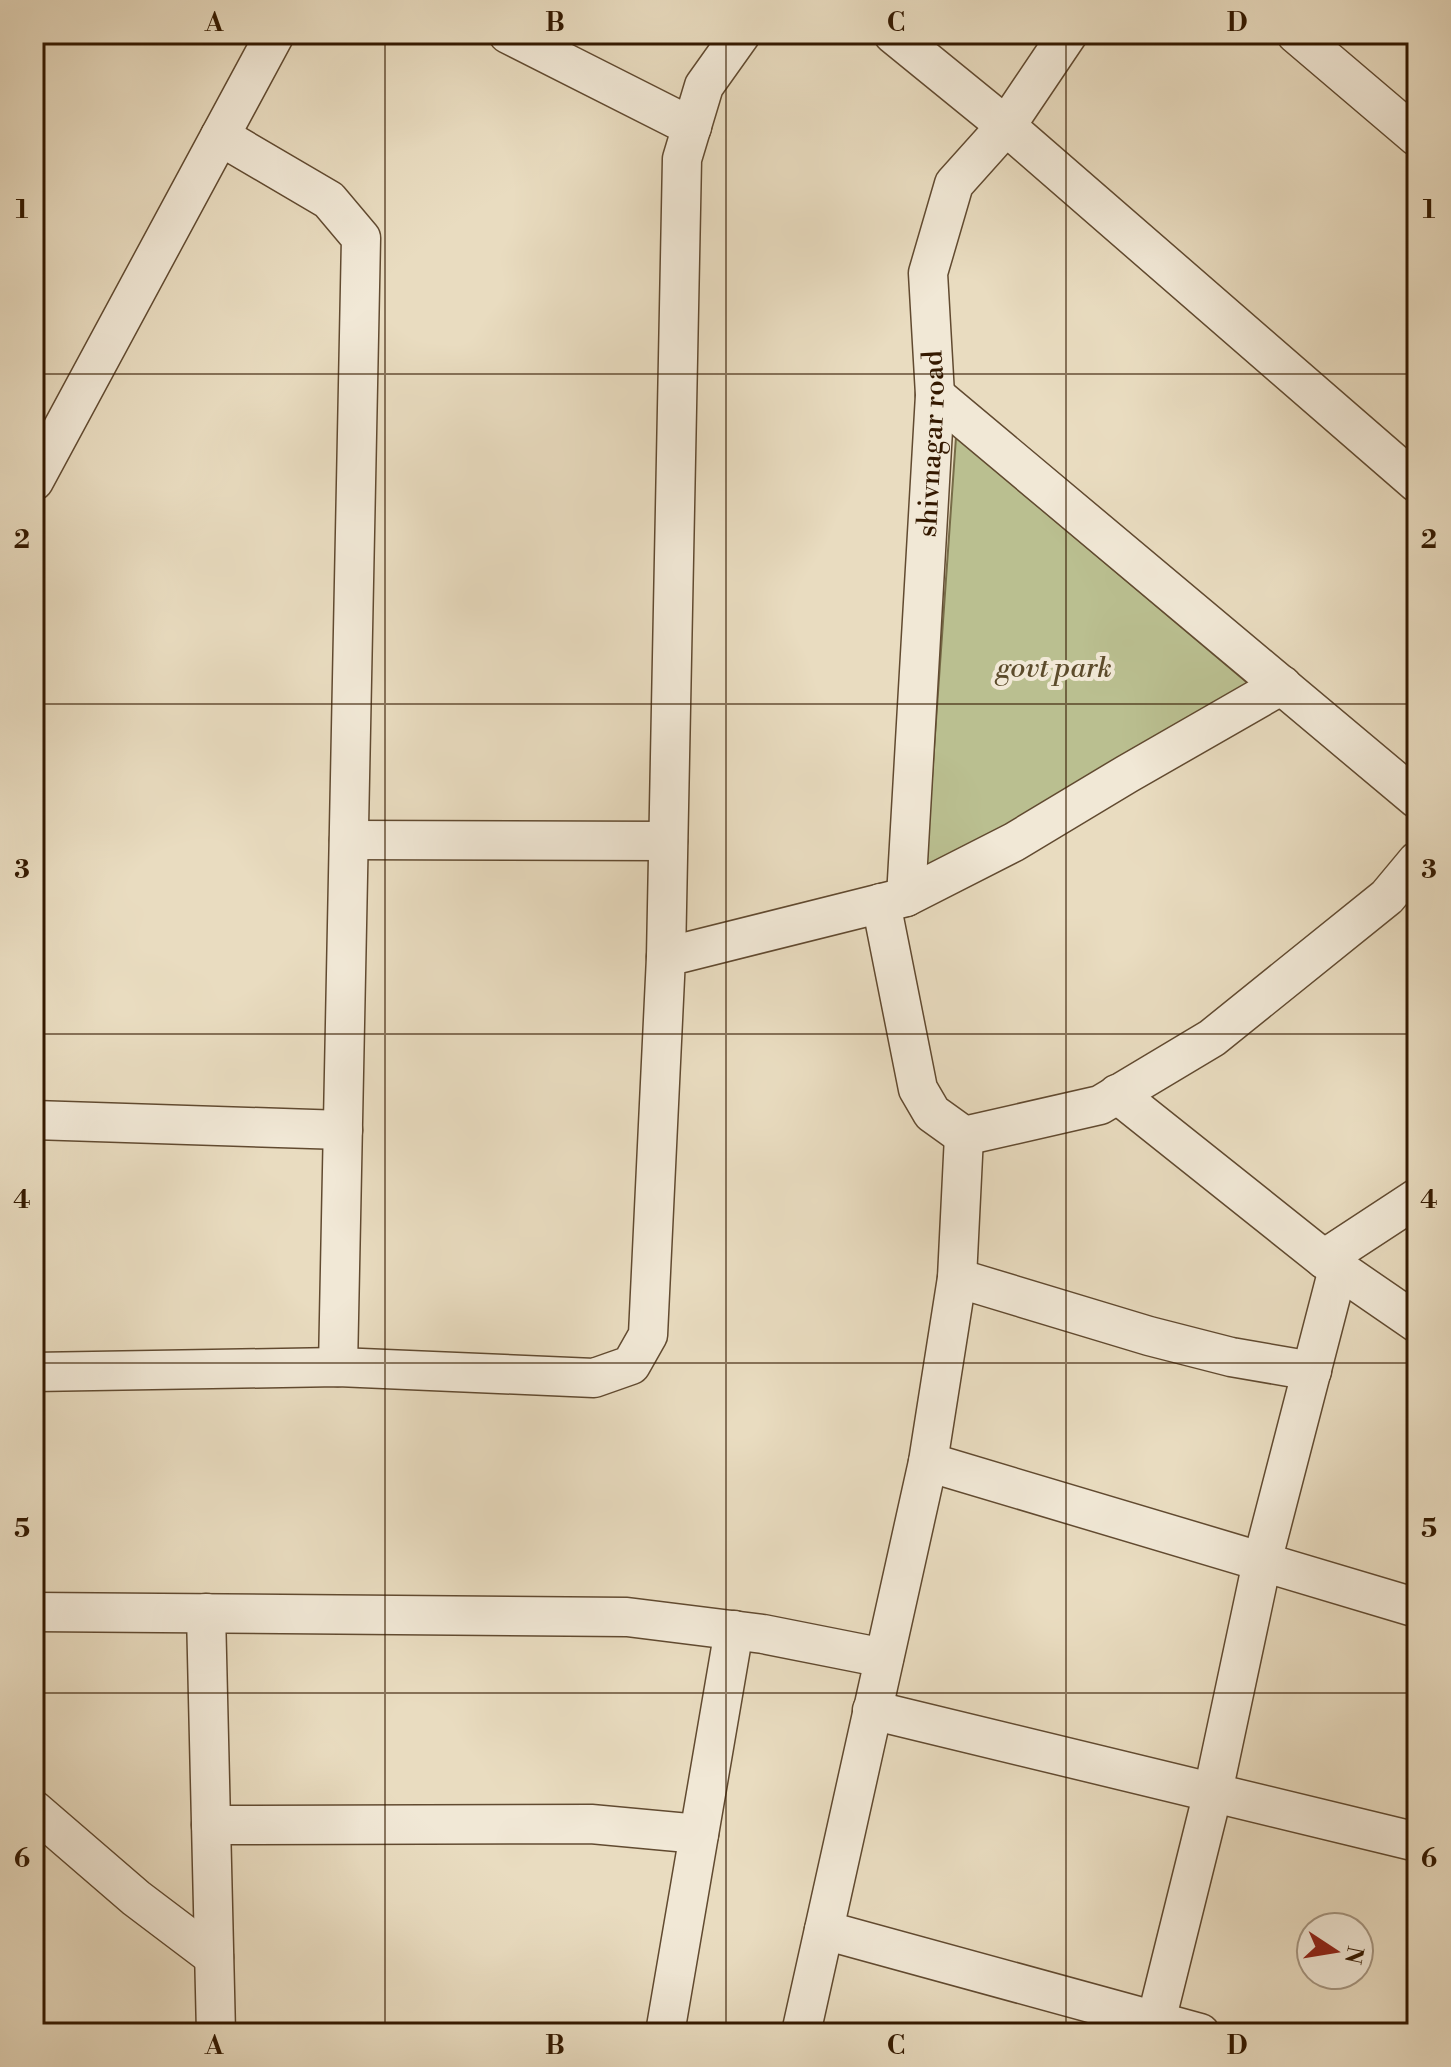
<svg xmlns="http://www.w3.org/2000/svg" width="1451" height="2067" viewBox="0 0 1451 2067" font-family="'Libre Bodoni',serif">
  <rect width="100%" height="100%" fill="#e9dcc0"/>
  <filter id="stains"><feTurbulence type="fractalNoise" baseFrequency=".0025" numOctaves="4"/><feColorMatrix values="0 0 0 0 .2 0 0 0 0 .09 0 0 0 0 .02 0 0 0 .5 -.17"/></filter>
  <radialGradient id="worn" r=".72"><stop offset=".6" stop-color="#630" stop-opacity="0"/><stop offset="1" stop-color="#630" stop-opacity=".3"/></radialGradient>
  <path fill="#babf90" stroke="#776c48" stroke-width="2" d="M956,437L1250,685L925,877Z"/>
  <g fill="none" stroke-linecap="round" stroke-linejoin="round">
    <g stroke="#614a30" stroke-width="41">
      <g id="minor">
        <path d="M508,34L692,127"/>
        <path d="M893,34L1006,126L1417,483"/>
        <path d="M1296,34L1417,137"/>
        <path d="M220,136L329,200L361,238L338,1367"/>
        <path d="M935,395L1417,799"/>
        <path d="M34,481L275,34"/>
        <path d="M349,840L668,841"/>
        <path id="s1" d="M906,897L935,395L928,273L954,184L1006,126L1068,34"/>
        <path d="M881,903L918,1089L932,1113L964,1136L1100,1105L1212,1038L1387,897L1417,861"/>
        <path d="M666,957L682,159L704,86L741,34"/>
        <path d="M1117,1094L1324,1259L1417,1323"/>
        <path d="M34,1120L343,1130"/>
        <path d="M1324,1259L1417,1198"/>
        <path d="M957,1278L1149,1336L1231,1357L1312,1371"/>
        <path d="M34,1372L338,1367L594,1378L631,1365L648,1335L666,957L906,897L1014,842L1127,774L1282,685"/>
        <path d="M928,1462L1417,1608"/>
        <path d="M34,1612L627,1617L763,1634L884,1658"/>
        <path d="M206,1613L216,2033"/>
        <path d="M872,1710L1417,1842"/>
        <path d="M34,1810L136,1898L214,1957"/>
        <path d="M211,1825L591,1824L699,1834"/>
        <path d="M824,1930L1200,2033"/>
        <path d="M1156,2021L1213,1792L1262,1562L1338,1269"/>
        <path d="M665,2033L734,1630"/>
        <path d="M801,2033L928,1462L957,1278L964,1136"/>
      </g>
    </g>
    <use href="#minor" stroke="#f1e8d6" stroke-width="38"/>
  </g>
  <path fill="none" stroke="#341900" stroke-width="2" stroke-opacity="0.55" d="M385,34V2033M726,34V2033M1066,34V2033M34,374H1417M34,704H1417M34,1034H1417M34,1363H1417M34,1693H1417"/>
  <g text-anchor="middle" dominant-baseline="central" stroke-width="8" stroke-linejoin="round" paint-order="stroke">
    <g font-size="28" fill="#341900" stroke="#f1e8d6">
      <text stroke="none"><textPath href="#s1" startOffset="454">shivnagar road</textPath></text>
    </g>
    <g font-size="28" font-style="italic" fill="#5c4b2b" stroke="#f1e8d6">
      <text x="1054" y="668">govt park</text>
    </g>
  </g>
  <rect width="1451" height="2067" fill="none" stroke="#e9dcc0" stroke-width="88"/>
  <g transform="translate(1335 1951) rotate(102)"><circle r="38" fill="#f1e8d6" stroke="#a59580" stroke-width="2"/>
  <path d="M0-6L14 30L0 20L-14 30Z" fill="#8f2418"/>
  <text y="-12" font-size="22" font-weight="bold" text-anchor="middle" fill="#341900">N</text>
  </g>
  <rect x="44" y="44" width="1363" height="1979" fill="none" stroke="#341900" stroke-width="3"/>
  <g font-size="26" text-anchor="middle" font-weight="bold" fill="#341900">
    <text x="214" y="31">A</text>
    <text x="555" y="31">B</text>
    <text x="896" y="31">C</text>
    <text x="1237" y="31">D</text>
    <text x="22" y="218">1</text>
    <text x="1429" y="218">1</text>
    <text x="22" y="548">2</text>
    <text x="1429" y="548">2</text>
    <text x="22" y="878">3</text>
    <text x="1429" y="878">3</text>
    <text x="22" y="1208">4</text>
    <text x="1429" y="1208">4</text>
    <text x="22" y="1537">5</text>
    <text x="1429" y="1537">5</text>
    <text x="22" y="1867">6</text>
    <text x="1429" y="1867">6</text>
    <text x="214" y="2054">A</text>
    <text x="555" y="2054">B</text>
    <text x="896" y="2054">C</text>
    <text x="1237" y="2054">D</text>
  </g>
  <rect width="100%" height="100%" filter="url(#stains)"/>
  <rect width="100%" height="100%" fill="url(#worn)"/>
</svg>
